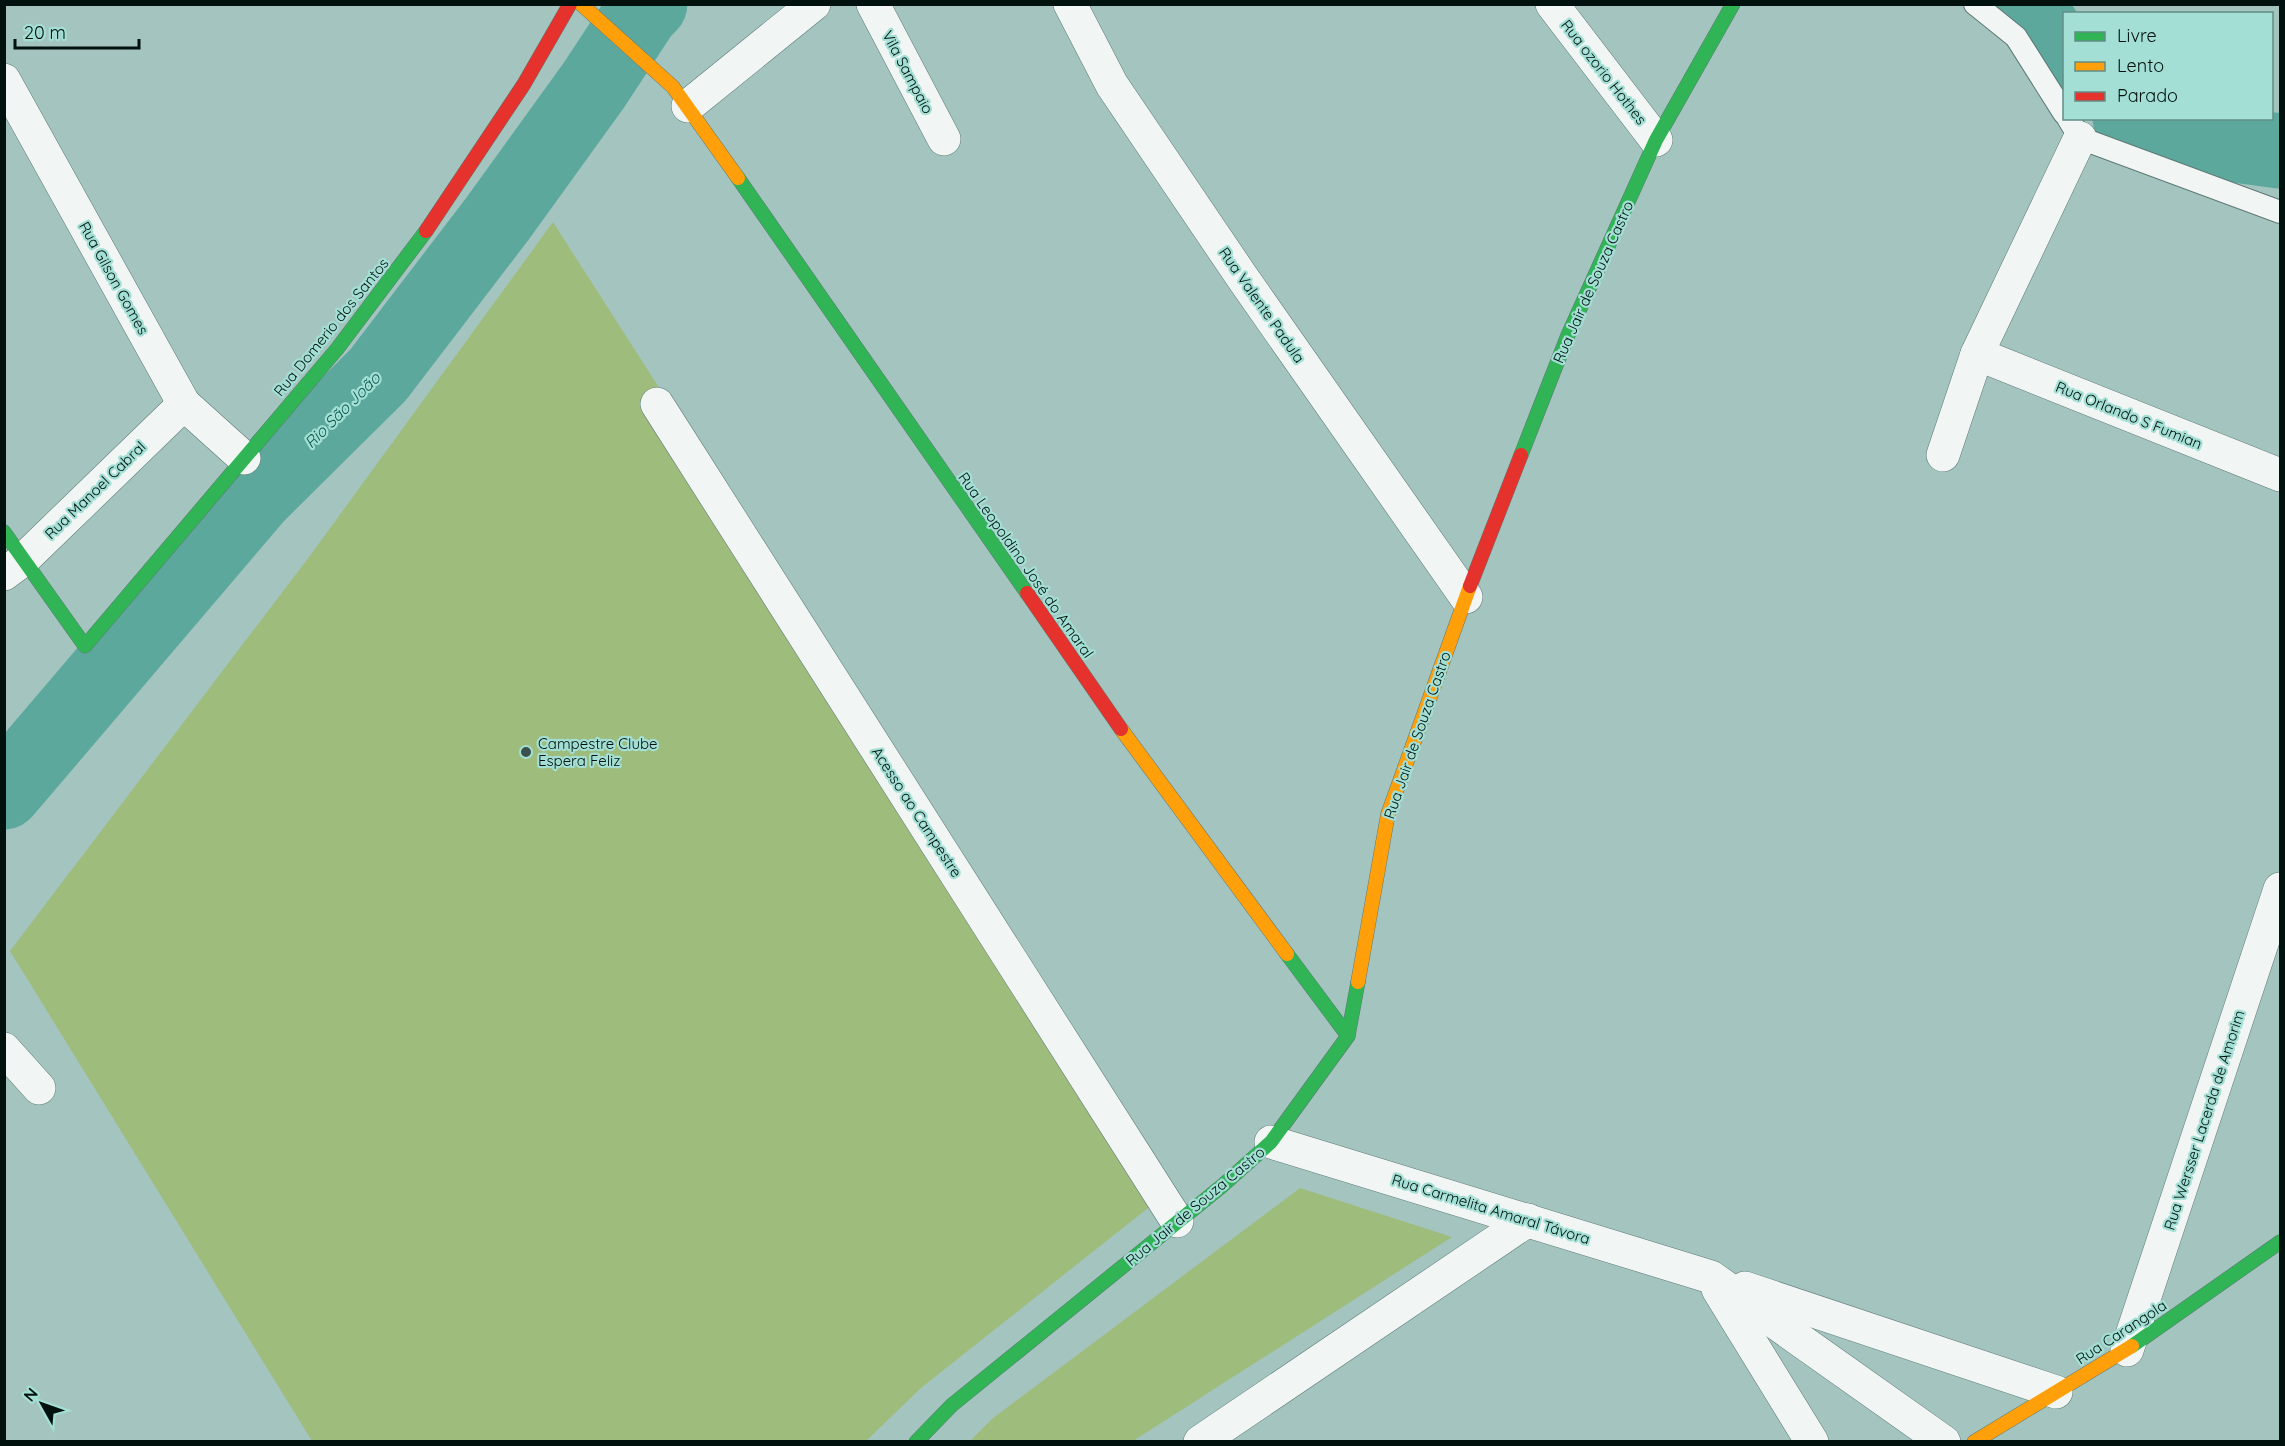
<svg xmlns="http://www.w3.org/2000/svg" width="2285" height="1446" viewBox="0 0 2285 1446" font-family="Quicksand,sans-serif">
  <rect width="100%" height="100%" fill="#a4c5bf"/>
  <g fill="#9ebc7c">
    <path d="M553,222L1172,1189L921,1388L866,1441H312L10,951L312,553Z"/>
    <path d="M1300,1188L1452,1237L1133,1441H970L993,1418Z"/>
  </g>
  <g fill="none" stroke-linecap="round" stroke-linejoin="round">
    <g stroke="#5da89d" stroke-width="75">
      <path d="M2027,4L2064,62"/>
      <path d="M2130,118L2147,133L2280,151"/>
      <path d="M4,792L257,495L378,375L498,218L594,85L642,12L650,4"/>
    </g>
    <g stroke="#5e7975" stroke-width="24">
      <g id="lane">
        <path d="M1975,4L2016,37L2064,113"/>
        <path d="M2068,118L2080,138L2280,212"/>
      </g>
    </g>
    <g stroke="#5e7975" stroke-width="34">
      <g id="street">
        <path d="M873,4L944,139"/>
        <path d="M1070,4L1112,85L1242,277L1466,597"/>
        <path d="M1552,4L1656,140"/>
        <path d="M4,80L184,404L244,458"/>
        <path d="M688,106L814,4"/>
        <path d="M1977,354L2280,475"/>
        <path d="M657,404L1177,1221"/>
        <path d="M1943,455L1977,354L2080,138"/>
        <path d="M4,574L23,560L184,404"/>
        <path d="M4,1049L39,1088"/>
        <path d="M1271,1142L1711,1277L1944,1442"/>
        <path d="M1745,1288L2056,1392"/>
        <path d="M1718,1289L1812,1442"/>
        <path d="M2127,1350L2280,889"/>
        <path d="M1200,1442L1528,1220"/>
      </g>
    </g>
    <g stroke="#5e7975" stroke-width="15">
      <g id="fast">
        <path d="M738,178L1027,593"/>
        <path d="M1521,455L1568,335L1656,140L1733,4"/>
        <path d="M4,532L85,646L337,349L426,231"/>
        <path d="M1287,954L1348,1036"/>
        <path d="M2132,1346L2280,1242"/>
        <path d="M916,1442L952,1405L1222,1186L1271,1142L1348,1036L1358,982"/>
      </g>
    </g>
    <g stroke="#5e7975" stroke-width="15">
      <g id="slow">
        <path d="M581,4L673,87L738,178"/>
        <path d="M1121,729L1287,954"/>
        <path d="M1358,982L1388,814L1470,586"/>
        <path d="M1974,1442L2132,1346"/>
      </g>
    </g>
    <g stroke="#5e7975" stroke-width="15">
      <g id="jam">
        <path d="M426,231L524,84L570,4"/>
        <path d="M1470,586L1521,455"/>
        <path d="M1027,593L1121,729"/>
      </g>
    </g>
    <use href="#lane" stroke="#f1f6f5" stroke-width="22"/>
    <use href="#street" stroke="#f1f6f5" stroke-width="33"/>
    <use href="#fast" stroke="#30b455" stroke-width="14"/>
    <use href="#slow" stroke="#ff9f0a" stroke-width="14"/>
    <use href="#jam" stroke="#e5322d" stroke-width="14"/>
  </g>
  <circle fill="#39504c" stroke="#a3dfd4" stroke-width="2" cx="526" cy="752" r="6"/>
  <g text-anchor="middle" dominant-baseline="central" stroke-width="4.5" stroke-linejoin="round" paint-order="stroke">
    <g font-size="15" fill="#00110e" stroke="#a3dfd4">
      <text transform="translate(908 72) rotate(62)">Vila Sampaio</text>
      <text transform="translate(1604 72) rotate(52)">Rua ozorio Hothes</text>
      <text transform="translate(114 278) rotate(61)">Rua Gilson Gomes</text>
      <text transform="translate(1593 282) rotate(-66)">Rua Jair de Souza Castro</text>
      <text transform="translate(1262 305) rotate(55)">Rua Valente Padula</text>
      <text transform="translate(331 327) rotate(-51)">Rua Domerio dos Santos</text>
      <text transform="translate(2129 415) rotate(22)">Rua Orlando S Fumian</text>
      <text transform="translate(95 490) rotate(-44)">Rua Manoel Cabral</text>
      <text transform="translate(1026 565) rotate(55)">Rua Leopoldino José do Amaral</text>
      <text transform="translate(1417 735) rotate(-71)">Rua Jair de Souza Castro</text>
      <text transform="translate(917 812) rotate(57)">Acesso ao Campestre</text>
      <text transform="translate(2204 1120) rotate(-72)">Rua Wersser Lacerda de Amorim</text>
      <text transform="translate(1195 1206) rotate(-40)">Rua Jair de Souza Castro</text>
      <text transform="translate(1491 1209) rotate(17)">Rua Carmelita Amaral Távora</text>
      <text transform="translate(2121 1332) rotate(-33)">Rua Carangola</text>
    </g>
    <g font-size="15" fill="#00110e" stroke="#a3dfd4" text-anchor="start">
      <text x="538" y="743">Campestre Clube<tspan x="538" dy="17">Espera Feliz</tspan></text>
    </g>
    <g font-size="16" font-style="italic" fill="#095a4f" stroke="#a3dfd4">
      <text transform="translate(342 410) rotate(-45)">Rio São João</text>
    </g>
  </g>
  <rect width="2285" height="1446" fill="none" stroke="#00110e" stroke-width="12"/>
  <rect x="2063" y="12" width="210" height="108" fill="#a3dfd4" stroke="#628d85" stroke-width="1.5"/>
  <rect x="2075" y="32" width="30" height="9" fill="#30b455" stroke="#628d85" stroke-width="1.5"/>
  <text x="2117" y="42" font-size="18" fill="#00110e">Livre</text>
  <rect x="2075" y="62" width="30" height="9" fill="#ff9f0a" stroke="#628d85" stroke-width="1.5"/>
  <text x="2117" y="72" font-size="18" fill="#00110e">Lento</text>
  <rect x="2075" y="92" width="30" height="9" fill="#e5322d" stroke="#628d85" stroke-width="1.5"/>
  <text x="2117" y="102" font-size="18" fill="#00110e">Parado</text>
  <g transform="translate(42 1404) rotate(310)" stroke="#a3dfd4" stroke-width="4.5" paint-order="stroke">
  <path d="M0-4.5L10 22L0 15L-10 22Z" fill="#00110e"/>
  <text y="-9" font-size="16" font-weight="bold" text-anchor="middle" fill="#00110e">N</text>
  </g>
  <path d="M15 39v9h124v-9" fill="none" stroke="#00110e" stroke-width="3"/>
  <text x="24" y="39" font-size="18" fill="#00110e" stroke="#a3dfd4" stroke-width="4.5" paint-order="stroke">20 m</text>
</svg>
